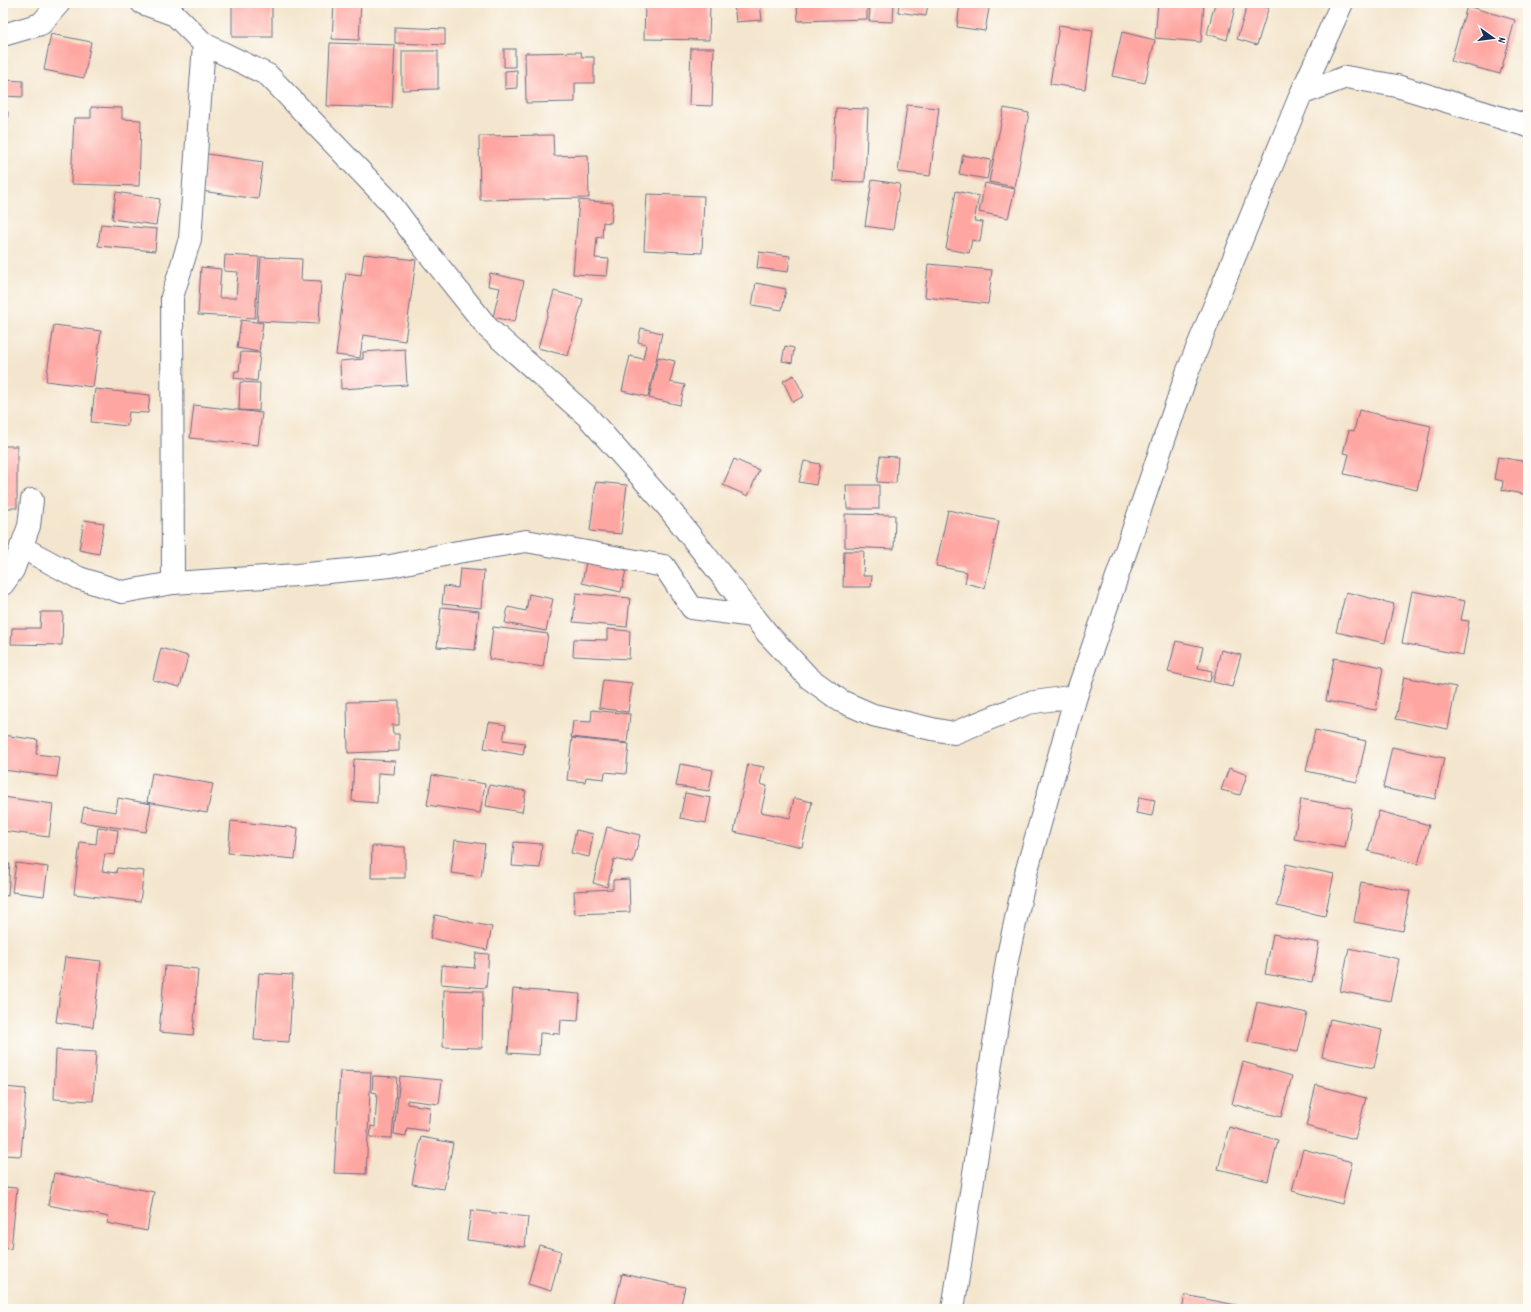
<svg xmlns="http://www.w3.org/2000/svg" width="1531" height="1312" viewBox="0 0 1531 1312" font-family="Dekko,sans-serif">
  <rect width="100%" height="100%" fill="#fdfcf7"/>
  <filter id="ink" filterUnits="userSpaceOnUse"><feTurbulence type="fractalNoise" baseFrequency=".025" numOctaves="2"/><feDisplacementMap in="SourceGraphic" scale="8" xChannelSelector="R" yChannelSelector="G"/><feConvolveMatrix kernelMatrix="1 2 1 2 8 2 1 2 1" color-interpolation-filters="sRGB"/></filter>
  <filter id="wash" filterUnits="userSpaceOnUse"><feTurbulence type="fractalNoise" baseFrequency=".012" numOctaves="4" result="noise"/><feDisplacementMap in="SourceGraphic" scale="16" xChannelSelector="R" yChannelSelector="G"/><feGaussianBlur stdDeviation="0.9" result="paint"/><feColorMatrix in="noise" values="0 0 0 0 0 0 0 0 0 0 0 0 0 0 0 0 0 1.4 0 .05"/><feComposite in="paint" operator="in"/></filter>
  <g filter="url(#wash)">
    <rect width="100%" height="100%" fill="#f4e6ce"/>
    <g id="blocks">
      <g fill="#fea6a1">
        <rect x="232" y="3" width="40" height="34"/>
        <path d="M334,3H361L359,40L332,39Z"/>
        <path d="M645,3H710L709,40L644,39Z"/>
        <path d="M734,3H760L762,20L736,22Z"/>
        <path d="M797,3H867V19L798,21Z"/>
        <path d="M870,3H894L893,22L869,21Z"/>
        <path d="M899,3H928L926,16L898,12Z"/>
        <path d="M960,3H990L985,31L957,27Z"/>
        <path d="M1158,3H1204L1201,42L1155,38Z"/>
        <path d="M1215,3H1236L1227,40L1207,34Z"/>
        <path d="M1248,3H1270L1257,45L1237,39Z"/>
        <path d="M1467,6L1515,20L1500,74L1451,61Z"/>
        <path d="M1059,25L1093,30L1085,89L1050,84Z"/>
        <path d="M395,27L445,29V45L395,43Z"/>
        <path d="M1122,32L1155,40L1145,83L1112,76Z"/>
        <path d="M51,34L91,42L84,78L44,70Z"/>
        <path d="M330,43L395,45L392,108L327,106Z"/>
        <path d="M691,48H714L712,106L689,105Z"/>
        <rect x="504" y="49" width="11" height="18"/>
        <path d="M402,51H438V89L402,90Z"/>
        <path d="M581,52L582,57H594V83H575V102L526,103L525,53Z"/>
        <path d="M517,70V88L505,89V71Z"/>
        <path d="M3,80L23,81V97L3,96Z"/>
        <path d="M907,105L939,108L930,176L898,172Z"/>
        <path d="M91,107L122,108V119L141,120L139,186L71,184L74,118H91Z"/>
        <path d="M836,108L868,109L865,182L833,181Z"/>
        <path d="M1004,108L1029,113L1015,187L989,182Z"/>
        <path d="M3,111L8,112L7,129H3Z"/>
        <path d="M553,135L554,156L588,155L589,198L480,200L479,136Z"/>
        <path d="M207,154L263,162L258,199L201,191Z"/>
        <path d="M963,155L991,160L987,179L959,174Z"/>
        <path d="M872,180L900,184L893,230L865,226Z"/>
        <path d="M985,183L1015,189L1008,218L979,212Z"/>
        <path d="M956,191L979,196L974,221L983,222L980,242L972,240L969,253L946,249Z"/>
        <path d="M116,192L160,199L156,225L112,219Z"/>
        <path d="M647,194L704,196L702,253L644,250Z"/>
        <path d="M579,200L613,203L611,223L603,222L602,238L597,237L595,258L609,259L607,276L573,274Z"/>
        <path d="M101,224L157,229L155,251L98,246Z"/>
        <path d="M759,252L790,256L788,272L757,268Z"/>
        <path d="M364,254L416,260L405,341L363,335L360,358L336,355L346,273L361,275Z"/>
        <path d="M225,255L259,257L255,318L198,315L201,267L221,269L219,298H236L238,272L224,271Z"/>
        <path d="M261,257L302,259L301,280L321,281L319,324L257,321Z"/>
        <path d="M928,264L992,270L988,304L925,297Z"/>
        <path d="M490,273L524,281L515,322L493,317L500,288L488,286Z"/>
        <path d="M756,283L786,289L782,310L752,305Z"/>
        <path d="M554,291L583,299L568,356L538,348Z"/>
        <path d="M241,320L263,323L259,352L237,348Z"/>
        <path d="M54,325L101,331L93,387L46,381Z"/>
        <path d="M641,328L662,333L648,397L622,391L630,356L643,359L646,344L638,342Z"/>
        <path d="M785,346L794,348L792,363L782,361Z"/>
        <path d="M405,349L407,385L341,389L340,361L363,359V352Z"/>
        <path d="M241,352L260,353L257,381L234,378L235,371H239Z"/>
        <path d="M658,357L675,361L670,382L685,385L680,405L649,398Z"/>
        <path d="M794,375L804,396L793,402L783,381Z"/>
        <path d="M240,382L260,383L259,411L239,410Z"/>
        <path d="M95,389L150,395L148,413L129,412L127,426L91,422Z"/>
        <path d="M194,405L262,413L258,445L190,438Z"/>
        <path d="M1359,410L1431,426L1417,490L1344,474L1349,454L1343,453L1349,430L1354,431Z"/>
        <rect x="3" y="446" width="14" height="62"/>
        <path d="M880,456L898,457L896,483L877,482Z"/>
        <path d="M1498,457L1528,462V495L1502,490L1503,481L1494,479Z"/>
        <path d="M734,459L759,470L748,496L723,485Z"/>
        <path d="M804,461L820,464L816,485L799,482Z"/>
        <path d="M596,482L627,485L621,534L590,531Z"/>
        <path d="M846,485H879V509H847Z"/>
        <path d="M948,510L999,521L985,588L965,583L967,572L936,566Z"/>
        <path d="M845,514L895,515L894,549L845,547Z"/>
        <path d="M84,520L104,523L99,554L79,550Z"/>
        <path d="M844,551H864L863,576H872L871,587H843Z"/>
        <path d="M586,562L626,570L621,592L582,583Z"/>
        <path d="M460,569L484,571L481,608L442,604L444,586L458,588Z"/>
        <path d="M1412,591L1465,601L1461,620L1469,621L1463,655L1402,643Z"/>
        <path d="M1346,592L1394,604L1385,643L1336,632Z"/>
        <path d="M576,593L630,598L627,627L573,622Z"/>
        <path d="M529,594L553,599L546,631L505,623L508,607L526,611Z"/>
        <path d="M441,607L479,611L475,650L437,647Z"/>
        <path d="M41,612H63L62,645L11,644L12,628H40Z"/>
        <path d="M493,627L548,634L543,667L489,659Z"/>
        <path d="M607,629L630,631L629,659L573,656L574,639L607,640Z"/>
        <path d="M1176,641L1203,647L1198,668L1212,671L1210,682L1168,672Z"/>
        <path d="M161,648L188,656L180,687L153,680Z"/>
        <path d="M1221,650L1241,655L1232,687L1213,682Z"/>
        <path d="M1334,658L1383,667L1376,710L1326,701Z"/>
        <path d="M1404,677L1456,687L1448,729L1396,719Z"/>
        <path d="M603,680L632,683L628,712L599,708Z"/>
        <path d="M399,701V725H392L393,734H399V751L348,753L347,702Z"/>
        <path d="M592,710L630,714L627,743L571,737L573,721L591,722Z"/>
        <path d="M489,722L506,725L503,740L525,743L523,755L484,748Z"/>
        <path d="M1315,730L1366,741L1357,782L1306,771Z"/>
        <path d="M3,735L38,740L36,754L60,757L57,777L3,770Z"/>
        <path d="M572,738L629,744L626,774L605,772L604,779L586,777L585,782L567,780Z"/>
        <path d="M1392,747L1444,758L1435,799L1383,788Z"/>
        <path d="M354,759L395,761L394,774L378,773L377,803L352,801Z"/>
        <path d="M680,764L713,770L709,791L676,786Z"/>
        <path d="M748,764L764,767L760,784L767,786L761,812L790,818L794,798L812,802L802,847L734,832Z"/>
        <path d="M1229,768L1247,775L1240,795L1221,790Z"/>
        <path d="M152,773L213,784L207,813L147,802Z"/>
        <path d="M432,775L485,784L480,813L427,805Z"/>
        <path d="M489,785L526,791L522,812L486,806Z"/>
        <path d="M685,793L711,798L706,823L680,818Z"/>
        <path d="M3,797L53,804L49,837L3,831Z"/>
        <path d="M1139,797L1155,800L1152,816L1136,813Z"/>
        <path d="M118,798L151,804L146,832L81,822L84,807L116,812Z"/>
        <path d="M1301,799L1352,808L1345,848L1294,839Z"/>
        <path d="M1379,811L1429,825L1418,864L1368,851Z"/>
        <path d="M231,821L298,828L295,859L228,853Z"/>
        <path d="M98,827L118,830L115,855L105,854L102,871L116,873L117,868L144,871L140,902L74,894L80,842L96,844Z"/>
        <path d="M607,827L640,835L633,863L614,859L607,887L593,883Z"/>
        <path d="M576,830L593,834L589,857L571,853Z"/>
        <path d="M455,840L485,844L481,877L451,873Z"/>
        <path d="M514,842L542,844L540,868L512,866Z"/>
        <path d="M372,846L405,847V878H371Z"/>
        <path d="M16,863L48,867L44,896L12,892Z"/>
        <path d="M3,864H10L8,896L3,895Z"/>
        <path d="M1286,864L1334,874L1325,916L1277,906Z"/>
        <path d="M629,879L630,912L575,914L574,891L613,889V880Z"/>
        <path d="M1361,882L1410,891L1403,931L1354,922Z"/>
        <path d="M435,915L492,927L487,950L430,938Z"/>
        <path d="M1273,934L1319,943L1312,982L1265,974Z"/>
        <path d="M1349,948L1399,959L1390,1001L1340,991Z"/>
        <path d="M476,953L489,954L486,988L441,984L442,965L474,968Z"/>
        <path d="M65,957L101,961L93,1027L56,1022Z"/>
        <path d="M165,966L198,969L193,1035L159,1032Z"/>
        <path d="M259,973L293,975L289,1042L254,1040Z"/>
        <path d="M513,989L580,994L578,1021L561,1020L560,1034L540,1033L539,1055L508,1053Z"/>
        <path d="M444,990L483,991L482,1048L443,1047Z"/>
        <path d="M1257,1002L1307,1013L1298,1052L1248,1042Z"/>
        <path d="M1330,1019L1382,1030L1374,1068L1322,1057Z"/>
        <path d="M56,1050L96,1052L93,1101L54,1099Z"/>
        <path d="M1243,1062L1292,1076L1281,1117L1232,1104Z"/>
        <path d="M340,1071L371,1072L366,1174L334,1173Z"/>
        <path d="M373,1076L397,1077L392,1138L370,1137L371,1126L375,1127L377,1093L372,1092Z"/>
        <path d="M400,1076L442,1080L439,1104L407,1100V1104L430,1107L428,1131L407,1128L406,1136L394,1134Z"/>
        <path d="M1316,1085L1366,1098L1355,1139L1306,1126Z"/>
        <path d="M3,1087L26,1089L21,1156L3,1155Z"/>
        <path d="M1229,1127L1278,1140L1268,1181L1218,1169Z"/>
        <path d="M421,1137L453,1143L444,1189L412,1184Z"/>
        <path d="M1303,1149L1352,1162L1342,1204L1292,1191Z"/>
        <path d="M54,1173L154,1192L147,1231L107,1223L109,1217L48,1205Z"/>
        <path d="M3,1187L17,1188L11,1249L3,1248Z"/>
        <path d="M471,1210L528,1217L525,1247L467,1240Z"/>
        <path d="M539,1245L561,1251L551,1291L528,1284Z"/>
        <path d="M622,1274L685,1287L680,1309H614Z"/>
        <path d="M1185,1295L1236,1305L1235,1309H1182Z"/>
      </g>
    </g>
  </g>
  <g filter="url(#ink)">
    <use href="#blocks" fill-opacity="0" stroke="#676f85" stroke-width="1"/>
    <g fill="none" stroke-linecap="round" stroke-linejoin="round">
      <g stroke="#676f85" stroke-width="24">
        <g id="minor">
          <path d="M142,3L175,15L204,44L268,75L388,200L417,239L488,328L587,416L666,505L767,633L809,678L841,701L873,715L932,729L954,733L1028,703L1076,696"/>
          <path d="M3,35L41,24L59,3"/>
          <path d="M1301,94L1346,77L1397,86L1528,126"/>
          <path d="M21,547L79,578L122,592L173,583L297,575L391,566L458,552L526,541L664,566L692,608L753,616"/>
          <path d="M173,583L172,297L190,239L204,44"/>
          <path d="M3,584L13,570L29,526L32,500"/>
          <path d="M953,1309L1007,960L1026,873L1076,696L1187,373L1301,94L1342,3"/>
        </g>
      </g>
      <use href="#minor" stroke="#fff" stroke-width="22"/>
    </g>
  </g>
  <rect width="1531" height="1312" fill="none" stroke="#fdfcf7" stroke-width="16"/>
  <g transform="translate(1493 38) rotate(104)" stroke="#fdfcf7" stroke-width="3" paint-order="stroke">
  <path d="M0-3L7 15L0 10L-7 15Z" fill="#1b2f5e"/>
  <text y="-6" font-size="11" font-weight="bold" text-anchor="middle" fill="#1b2f5e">N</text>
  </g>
</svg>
